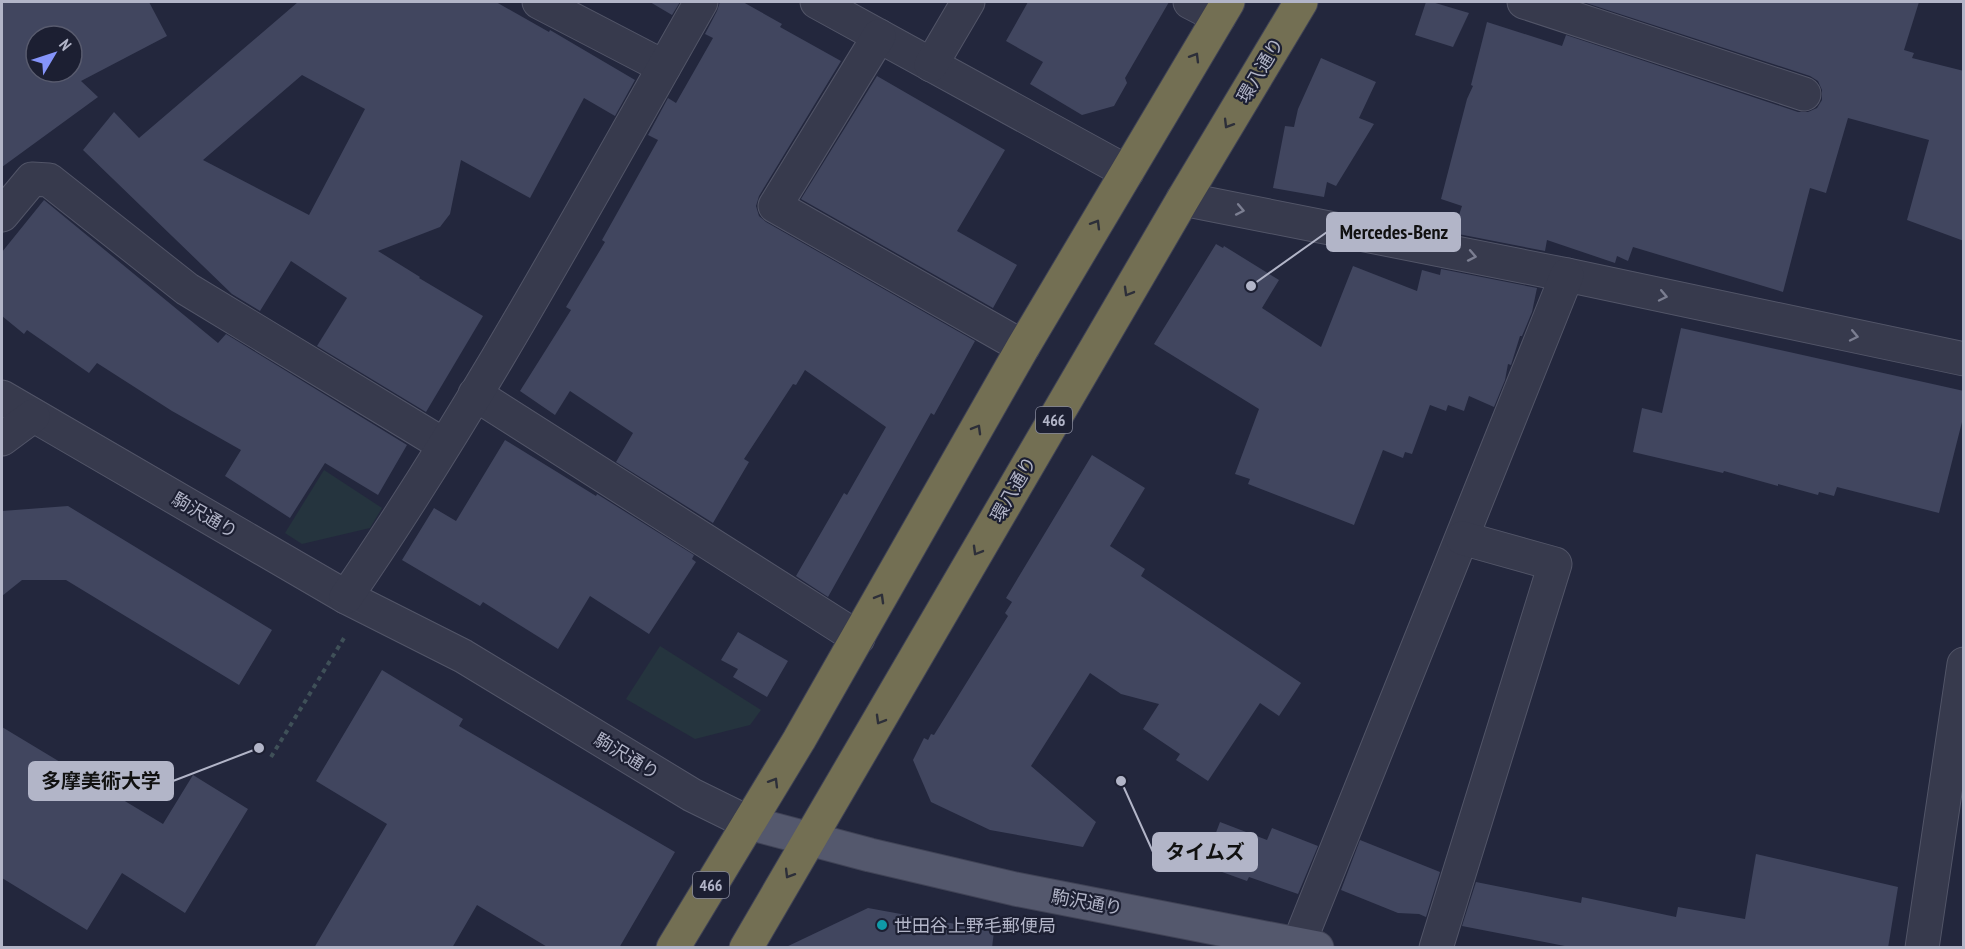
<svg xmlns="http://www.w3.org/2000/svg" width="1965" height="949" viewBox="0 0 1965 949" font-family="'PT Sans Narrow','Noto Sans JP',sans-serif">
  <rect width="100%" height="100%" fill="#23273d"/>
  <g fill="#25343e">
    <path d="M324,470L382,508L370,528L302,544L285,533Z"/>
    <path d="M660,646L761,710L750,725L695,739L626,699Z"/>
  </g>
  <g fill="#41465f" fill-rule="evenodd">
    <path d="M2,2H149L167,36L81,81L98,97L2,167ZM36,36H72V72H36Z"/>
    <path d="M298,2H496L549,32L550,30L635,80L615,116L584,98L530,198L461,160L450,214L440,227L378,251L420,277L419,278L483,316L426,412L317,346L347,298L291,261L260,311L232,294L83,150L114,112L139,138ZM302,75L365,109L309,215L203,160Z"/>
    <path d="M650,2H680L672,15Z"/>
    <path d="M720,2H743L782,24L780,27L841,61L759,196L756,206L759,216L766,222L975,341L934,415L931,413L828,597L796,576L844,493L847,495L886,427L805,370L796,385L793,384L744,459L749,462L713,523L616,462L633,433L570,391L555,415L520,391L571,310L566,307L605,242L602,240L658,140L648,135L668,98L676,103L713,38L705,34L717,11Z"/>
    <path d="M1028,2H1169L1125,78L1127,83L1114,106L1082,115L1030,84L1043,62L1006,41Z"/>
    <path d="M1426,2H1432L1469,13L1453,47L1415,35Z"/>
    <path d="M1583,2H1919L1904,50L1914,53L1912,58L1964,71V241L1907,220L1929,140L1848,118L1826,193L1810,188L1783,292L1633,247L1628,261L1617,256L1615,263L1547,240L1545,251L1453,233L1462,206L1441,199L1467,99L1473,86L1471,85L1487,22L1562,46L1566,35L1798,112H1808L1817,108L1822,100V90L1818,81L1810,76Z"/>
    <path d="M1321,58L1376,82L1359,118L1374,124L1336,186L1327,182L1324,197L1273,188L1285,126L1294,127L1298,109Z"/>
    <path d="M877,76L1005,150L957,231L1017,265L993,308L801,199Z"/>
    <path d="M44,200L218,343L226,334L407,445L378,495L325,463L290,518L225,476L241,450L172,411L97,363L89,373L27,330L24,334L2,316V252Z"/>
    <path d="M1216,244L1223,248L1224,246L1279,280L1262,308L1321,347L1353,266L1417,291L1422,270L1440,275L1441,269L1537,288L1532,312L1522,336H1520L1511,365L1508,364L1505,380L1494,407L1469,396L1464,411L1448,405L1446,411L1430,405L1412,454L1405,452L1403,458L1383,450L1354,525L1248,484L1250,479L1235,474L1259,409L1154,344Z"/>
    <path d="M1681,328L1964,391V414L1939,513L1837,487L1834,496L1819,492L1818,495L1778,484V486L1724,471L1723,473L1633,452L1642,408L1662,413Z"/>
    <path d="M505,440L596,496L597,494L694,555L692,559L696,562L649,634L590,596L558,649L483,602L480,606L402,560L434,508L456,521Z"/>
    <path d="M1092,455L1145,488L1110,546L1145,569L1141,576L1301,683L1279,716L1260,703L1208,781L1176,760L1180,754L1143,729L1159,704L1121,694L1090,673L1031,766L1096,822L1083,847L990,830L931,802L913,760L924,738L928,740L931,734L934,735L1008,616L1005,613L1012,602L1006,598Z"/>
    <path d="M68,506L272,630L239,685L66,580H22L2,596V511Z"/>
    <path d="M738,632L788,661L767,697L733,677L738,669L721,660Z"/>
    <path d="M382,670L463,719L459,726L675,852L619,948H549L477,905L452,948H314L387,824L316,781Z"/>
    <path d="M2,727L163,824L193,775L248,809L185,913L122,873L87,930L2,878Z"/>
    <path d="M1220,822L1267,840L1272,828L1318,846L1298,894L1249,877L1247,881L1211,868L1216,854L1209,851Z"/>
    <path d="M1360,840L1440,872L1426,917L1419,914L1398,913L1341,890Z"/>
    <path d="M1756,854L1898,887L1888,948H1575L1462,926L1476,882L1581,903L1582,897L1676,917L1678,907L1745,919Z"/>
    <path d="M868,908L994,931L992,948H784Z"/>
  </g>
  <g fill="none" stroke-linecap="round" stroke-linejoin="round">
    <g stroke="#525568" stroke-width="35">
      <g id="minor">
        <path d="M539,2L664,67"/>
        <path d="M817,2L1127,172"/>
        <path d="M1190,2L1219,17"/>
        <path d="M1524,2L1804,94"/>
        <path d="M879,36L775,206L1023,347"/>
        <path d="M931,65L968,2"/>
        <path d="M1183,199L1567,275L1964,359"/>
        <path d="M2,215L32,179L49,180L187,289L444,445"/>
        <path d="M475,394L858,638"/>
        <path d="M2,397L346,597L463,656L692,795L749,823"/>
        <path d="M2,439L33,416"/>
        <path d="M346,597C477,406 587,202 701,2"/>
        <path d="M1297,948L1567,275"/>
        <path d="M1436,948L1555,564L1462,538"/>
        <path d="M1922,948L1964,664"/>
      </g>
    </g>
    <g stroke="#404356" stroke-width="35">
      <path id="major" d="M749,823L870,855L1015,889L1317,948"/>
    </g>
    <g stroke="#3f4255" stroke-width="35">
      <g id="highway">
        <path d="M673,948L799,740L1023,347L1228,2"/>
        <path d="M746,948L1183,199L1301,2"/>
      </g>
    </g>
    <path stroke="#3f5058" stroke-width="4" stroke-dasharray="4.5 4.5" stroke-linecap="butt" d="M271,757L344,638"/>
    <use href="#minor" stroke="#373a4d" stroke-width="33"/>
    <use href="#major" stroke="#54586d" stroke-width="33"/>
    <use href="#highway" stroke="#736f53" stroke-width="33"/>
  </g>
  <defs><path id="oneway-chevron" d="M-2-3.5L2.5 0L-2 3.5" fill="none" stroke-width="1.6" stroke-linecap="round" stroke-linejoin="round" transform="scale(1.5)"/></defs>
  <g stroke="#2d2f39">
    <use href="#oneway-chevron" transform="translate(1195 57) rotate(-59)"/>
    <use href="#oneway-chevron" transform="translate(1228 124) rotate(121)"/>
    <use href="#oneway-chevron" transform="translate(1096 224) rotate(-59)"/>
    <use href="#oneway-chevron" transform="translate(1128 292) rotate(120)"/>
    <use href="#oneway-chevron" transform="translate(977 429) rotate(-60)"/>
    <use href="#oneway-chevron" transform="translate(977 551) rotate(120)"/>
    <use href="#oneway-chevron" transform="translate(880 598) rotate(-60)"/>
    <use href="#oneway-chevron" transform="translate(880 720) rotate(120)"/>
    <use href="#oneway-chevron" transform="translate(774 782) rotate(-59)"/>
    <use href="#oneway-chevron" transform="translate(789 874) rotate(121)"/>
  </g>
  <g stroke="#7b7e91">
    <use href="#oneway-chevron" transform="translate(1240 210) rotate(11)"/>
    <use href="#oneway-chevron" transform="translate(1472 256) rotate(11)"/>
    <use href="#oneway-chevron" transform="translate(1663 296) rotate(12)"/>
    <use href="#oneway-chevron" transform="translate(1854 336) rotate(12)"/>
  </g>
  <circle fill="#0f9aa8" stroke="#1c1f32" stroke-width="2" cx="882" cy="925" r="6"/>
  <g text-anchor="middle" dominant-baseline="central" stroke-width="4.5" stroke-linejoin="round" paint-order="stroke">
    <g fill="#1c1f32" stroke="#85889b" stroke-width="1.5">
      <rect x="1036" y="407" width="36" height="26" rx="4.5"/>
      <rect x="693" y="872" width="36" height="26" rx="4.5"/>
    </g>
    <g font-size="16" font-weight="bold" fill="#b2b5c8">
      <text x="1054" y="420">466</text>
      <text x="711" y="885">466</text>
    </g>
    <g font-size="18" fill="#b2b5c8" stroke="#1c1f32">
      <text transform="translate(1260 70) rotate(-59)">環八通り</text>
      <text transform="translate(1013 489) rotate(-60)">環八通り</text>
      <text transform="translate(205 515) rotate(30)">駒沢通り</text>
      <text transform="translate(627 756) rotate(31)">駒沢通り</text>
      <text transform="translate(1087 902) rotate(10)">駒沢通り</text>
    </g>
    <g font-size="18" fill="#b2b5c8" stroke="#1c1f32" text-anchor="start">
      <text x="894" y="925">世田谷上野毛郵便局</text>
    </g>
  </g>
  <path fill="none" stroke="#b2b5c8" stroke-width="2" d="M1251 286L1327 232M259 748L173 781M1121 781L1153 852"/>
  <g fill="#b2b5c8" stroke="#1c1f32" stroke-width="2">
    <circle cx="1251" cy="286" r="6"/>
    <circle cx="259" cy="748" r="6"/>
    <circle cx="1121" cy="781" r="6"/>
  </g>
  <g fill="#b2b5c8" stroke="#b2b5c8" stroke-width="2">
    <rect x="1327" y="213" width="133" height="38" rx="6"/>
    <rect x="29" y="762" width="144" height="38" rx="6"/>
    <rect x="1153" y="833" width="104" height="38" rx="6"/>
  </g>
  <g font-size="20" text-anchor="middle" font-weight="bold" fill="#111">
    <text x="1394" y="239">Mercedes-Benz</text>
    <text x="101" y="788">多摩美術大学</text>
    <text x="1205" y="859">タイムズ</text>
  </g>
  <rect width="1965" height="949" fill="none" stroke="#b2b5c8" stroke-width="6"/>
  <g transform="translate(54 54) rotate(51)"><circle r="28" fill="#1c1f32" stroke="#585b6e" stroke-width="1.5"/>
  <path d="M0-4.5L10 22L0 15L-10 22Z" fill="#8594fa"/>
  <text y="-9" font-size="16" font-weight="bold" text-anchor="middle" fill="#b2b5c8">N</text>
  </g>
</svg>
